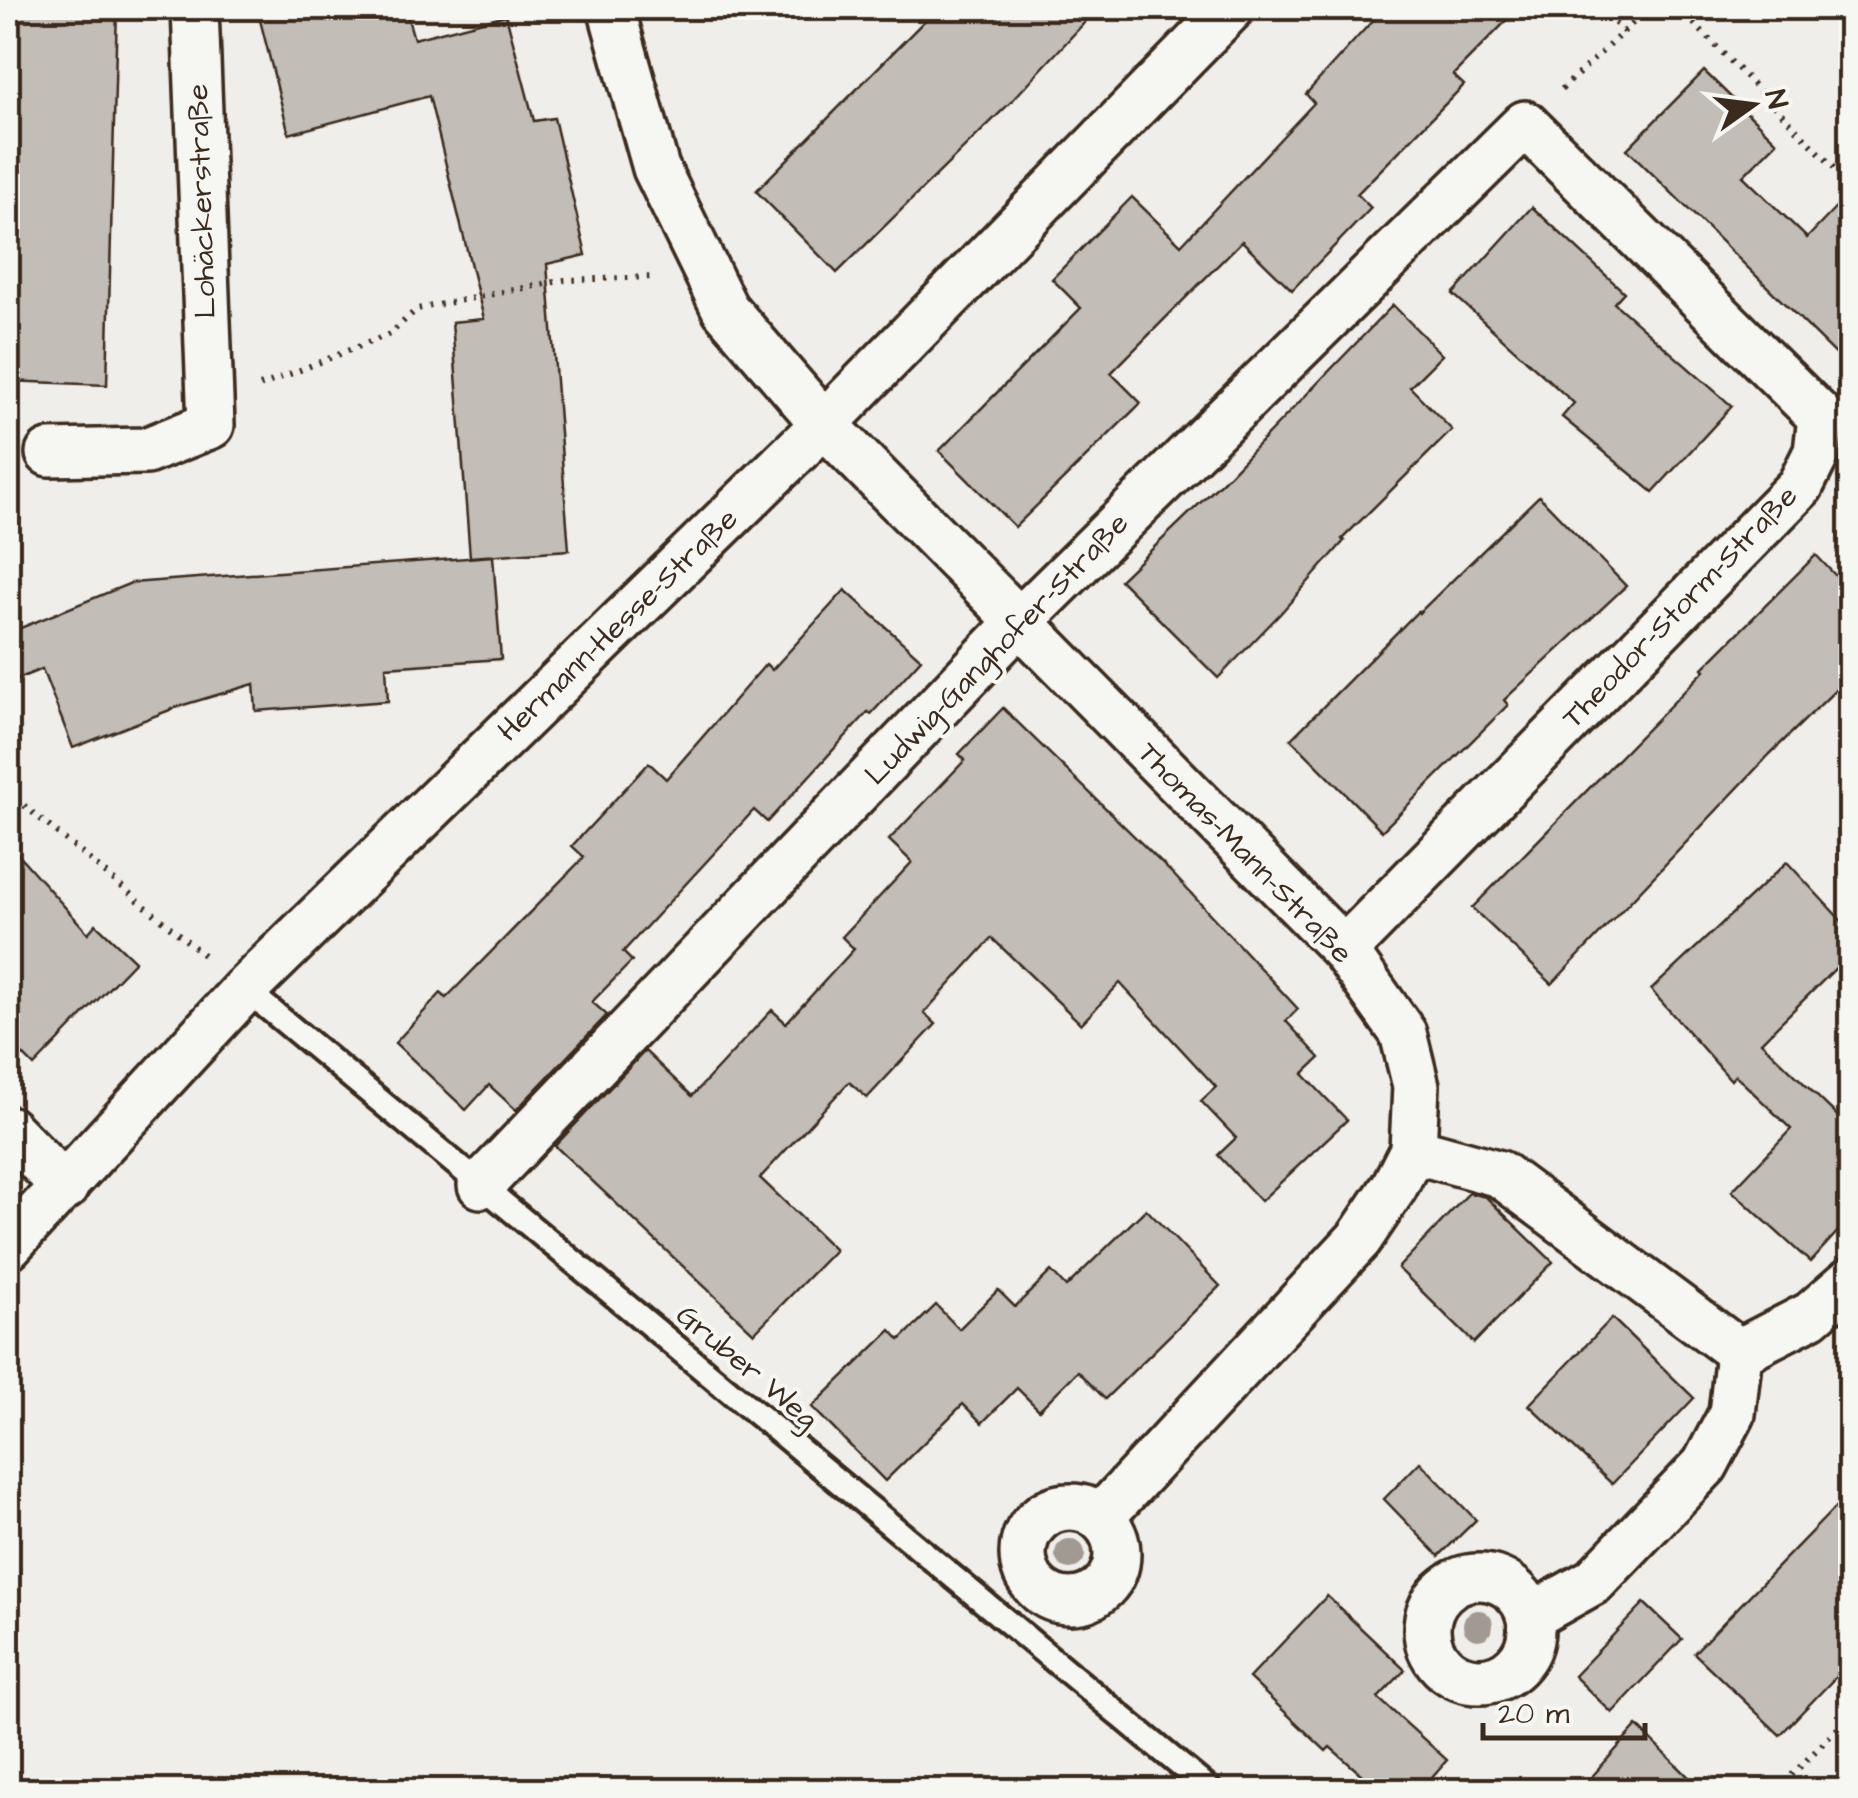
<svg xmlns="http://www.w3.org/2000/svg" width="1858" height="1798" viewBox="0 0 1858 1798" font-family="'Architects Daughter',sans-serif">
  <rect width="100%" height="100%" fill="#efeeea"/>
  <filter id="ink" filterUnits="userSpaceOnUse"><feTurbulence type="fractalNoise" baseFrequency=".01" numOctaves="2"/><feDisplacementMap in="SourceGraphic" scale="20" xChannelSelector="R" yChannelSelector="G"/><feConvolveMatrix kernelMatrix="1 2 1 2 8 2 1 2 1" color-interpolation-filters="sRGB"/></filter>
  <g filter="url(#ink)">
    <g fill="#c2bdb7" stroke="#3b2a1e" stroke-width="2.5">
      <path d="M10,8H117L107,385L8,381Z"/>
      <path d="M290,8H405L414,39L506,15L534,121L554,118L586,255L547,264L569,550L470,557L452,322L484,319L429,96L289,134L259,16Z"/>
      <path d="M937,8H1098L1009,104L837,273L756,191Z"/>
      <path d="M1384,8H1519L1453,75L1464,85L1357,194L1371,208L1292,290L1242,241L1111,373L1141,403L1015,527L939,451L1081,308L1052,279L1132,197L1181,245L1314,103L1306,94Z"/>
      <path d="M1704,71L1777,142L1743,176L1807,238L1850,193V368L1627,149Z"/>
      <path d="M1532,207L1624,292L1614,303L1732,406L1653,492L1562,417L1574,403L1453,294Z"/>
      <path d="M1393,305L1442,355L1410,387L1452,430L1342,539L1344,541L1280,614L1218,678L1120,580L1224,480Z"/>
      <path d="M1539,496L1626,586L1504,700L1508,705L1382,831L1291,739L1418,611L1419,613Z"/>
      <path d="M1816,555L1850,591V676L1770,754L1552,984L1472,908L1705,670L1703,668Z"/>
      <path d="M493,556L501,659L386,667L388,701L256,711L254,684L180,706L73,748L42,669L8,683V633L131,583Z"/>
      <path d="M845,590L921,659L871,714L868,712L767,822L754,810L623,952L632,961L592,1002L607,1015L516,1110L489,1085L466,1110L395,1043L441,993L446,998L584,857L572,846L649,763L666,779L766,664L772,670Z"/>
      <path d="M1003,708L1173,874L1298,1009L1286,1021L1320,1058L1303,1074L1347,1120L1261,1201L1218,1155L1236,1138L1201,1101L1216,1087L1120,983L1081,1024L992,938L924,1013L936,1024L867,1098L849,1082L760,1178L835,1250L754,1333L555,1146L645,1051L692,1096L772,1010L786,1023L854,949L842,937L912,862L889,840L965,760L959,754Z"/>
      <path d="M8,843L88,933L96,924L135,961L34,1066L8,1040Z"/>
      <path d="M1787,862L1850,930V954L1761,1042L1850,1128V1218L1810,1262L1732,1191L1791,1129L1735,1075L1731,1080L1651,990Z"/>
      <path d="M1469,1193L1486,1197L1553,1262L1474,1343L1398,1268Z"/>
      <path d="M1146,1209L1220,1286L1105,1399L1078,1371L1039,1410L1017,1388L982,1423L963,1404L885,1481L812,1407L891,1330L900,1340L936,1305L959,1329L998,1290L1015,1307L1051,1271L1066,1287Z"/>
      <path d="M1612,1318L1694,1398L1612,1484L1529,1405Z"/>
      <path d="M1420,1462L1476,1520L1439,1556L1384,1499Z"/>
      <path d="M1850,1492V1662L1780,1735L1694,1653Z"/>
      <path d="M1327,1596L1405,1670L1378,1698L1447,1760L1420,1790H1379L1330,1747L1326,1751L1249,1678Z"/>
      <path d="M1644,1603L1682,1639L1612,1713L1574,1676Z"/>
      <path d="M1637,1726L1702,1790H1580Z"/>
    </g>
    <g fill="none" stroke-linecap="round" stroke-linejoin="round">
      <g stroke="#3b2a1e" stroke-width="30">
        <path id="lane" d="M245,989L1210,1790"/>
      </g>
      <g stroke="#3b2a1e" stroke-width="52">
        <g id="street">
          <path d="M611,8L656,168L725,309L824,424L1344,950L1403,1033L1416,1086L1413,1150L1394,1187L1359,1239L1101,1517"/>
          <path d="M49,453L146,451L211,425L195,8"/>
          <path d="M8,1129L65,1187"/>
          <path d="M1413,1150L1500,1174L1739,1352"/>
          <path d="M481,1185L1020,621L1525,124L1821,417L1817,452L1800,486L1344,950"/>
          <path d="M8,1246L245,989L824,424L1231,8"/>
          <path d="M1739,1352L1811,1315L1850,1281"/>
          <circle cx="1070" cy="1554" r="47"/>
          <circle cx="1479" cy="1629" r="52"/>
          <path d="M1530,1617L1594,1581L1705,1465L1732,1414L1739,1352"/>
        </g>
      </g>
      <g stroke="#3b2a1e" stroke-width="6" stroke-dasharray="2.5 8" stroke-linecap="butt">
        <path d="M1600,8L1624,32"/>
        <path d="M1679,8L1850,184"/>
        <path d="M1562,89L1649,8"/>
        <path d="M260,386L390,334L417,309L565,280L655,277"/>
        <path d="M8,792L205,956"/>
        <path d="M1777,1790L1850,1716"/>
      </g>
      <use href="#lane" stroke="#f6f6f2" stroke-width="22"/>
      <use href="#street" stroke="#f6f6f2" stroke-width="45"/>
    </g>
    <g fill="#a19992">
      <circle cx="1070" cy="1554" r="15"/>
      <circle cx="1478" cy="1625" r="15"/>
    </g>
  </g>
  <g text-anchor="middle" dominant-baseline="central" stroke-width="8" stroke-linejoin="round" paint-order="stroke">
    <g font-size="30" fill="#3b2a1e" stroke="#f6f6f2">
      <text transform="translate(202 201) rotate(-92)">Lohäckerstraße</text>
      <text transform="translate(1680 607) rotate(-46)">Theodor-Storm-Straße</text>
      <text transform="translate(618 625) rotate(-44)">Hermann-Hesse-Straße</text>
      <text transform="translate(997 649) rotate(-46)">Ludwig-Ganghofer-Straße</text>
      <text transform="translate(1245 853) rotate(46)">Thomas-Mann-Straße</text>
      <text transform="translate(747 1367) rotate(40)">Gruber Weg</text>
    </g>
  </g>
  <rect width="1858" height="1798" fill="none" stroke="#f6f6f2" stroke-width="40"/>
  <rect x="20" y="20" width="1818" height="1758" fill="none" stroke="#3b2a1e" stroke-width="4" filter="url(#ink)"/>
  <g transform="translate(1753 105) rotate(76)" stroke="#f6f6f2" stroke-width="8" paint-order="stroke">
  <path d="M0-8L18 38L0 25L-18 38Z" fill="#3b2a1e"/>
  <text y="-15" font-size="28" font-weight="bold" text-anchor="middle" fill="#3b2a1e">N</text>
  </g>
  <path d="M1483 1723v15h162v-15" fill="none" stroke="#3b2a1e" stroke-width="5"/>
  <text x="1498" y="1723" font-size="30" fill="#3b2a1e" stroke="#f6f6f2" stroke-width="8" paint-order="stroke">20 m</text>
</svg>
